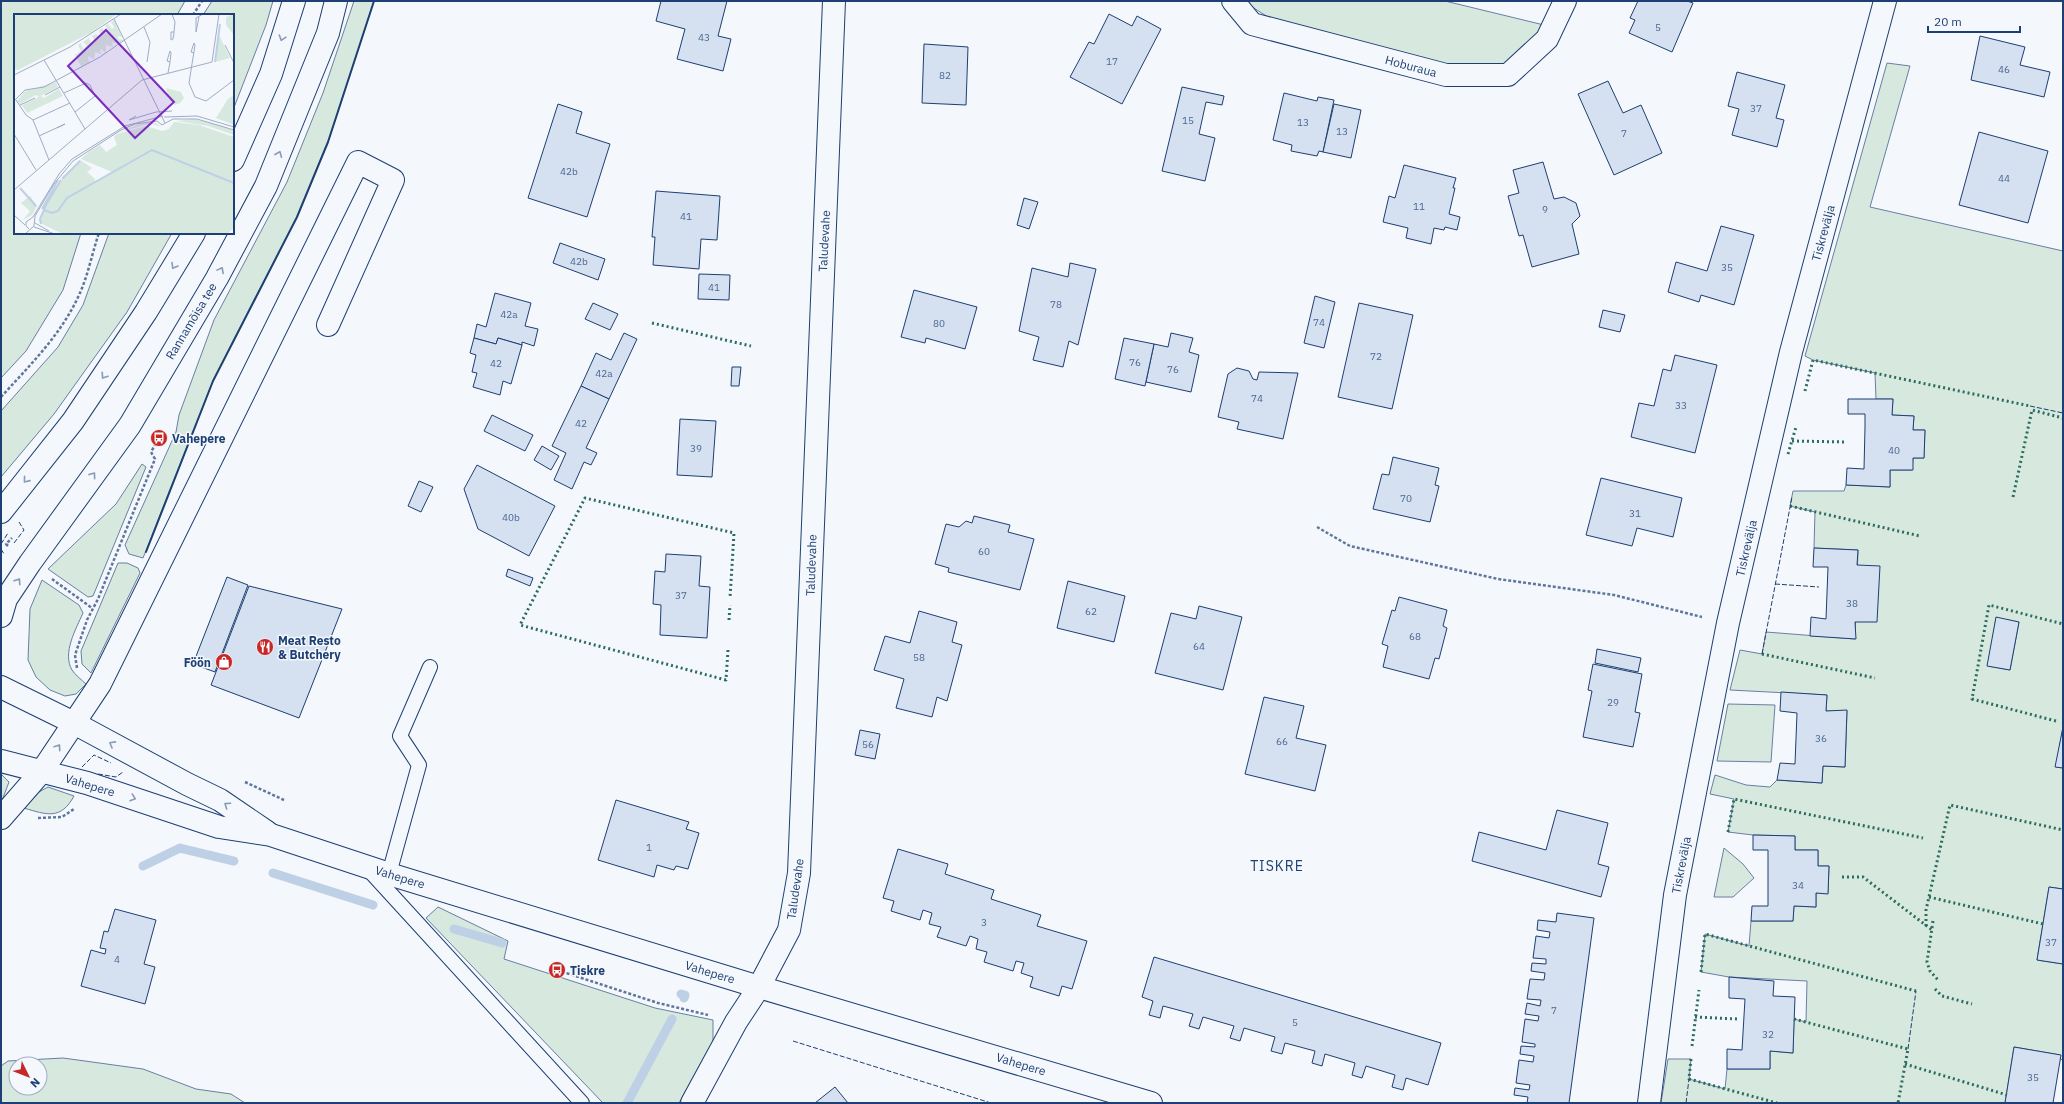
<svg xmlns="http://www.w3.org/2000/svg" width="2064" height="1104" viewBox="0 0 2064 1104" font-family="'IBM Plex Sans',sans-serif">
  <rect width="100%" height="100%" fill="#f4f7fb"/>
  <g fill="#d7e8df" stroke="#687fa3" fill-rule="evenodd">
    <path d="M1,1H185L177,15H15V233H81L63,290L26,351L1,378Z"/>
    <path d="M212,1H273L266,25L233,110V15H203Z"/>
    <path d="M354,1H374L328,142L297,217L213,381L143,558L129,554L125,545L176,432L179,415L214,320L287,182L323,93Z"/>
    <path d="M1243,1H1445L1544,25L1524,52L1503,65L1463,69L1271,19Z"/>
    <path d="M1887,63L1910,66L1870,207L2063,251V727L2056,767L2063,768V889L2049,887L2037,960L2063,964V1060L2060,1059V1055L2014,1047L2005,1103H1661L1668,1059H1691L1689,1079L1725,1089L1727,1069H1770V1051L1793,1053L1794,1019L1806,1022L1807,981L1729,977L1701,972L1705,934L1749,946L1751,921H1793L1794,906L1816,907V893H1828L1829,866H1818V850H1795V836L1753,835L1728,832L1734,799L1710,794L1715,775L1746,785L1770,787L1777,780L1822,783L1823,766L1845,767L1847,711H1826L1827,695L1730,690L1740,650L1762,654L1766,632L1855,639L1858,550L1814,548L1815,512L1790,506L1793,491H1844L1846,485L1890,487V470H1912L1913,458H1924L1925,430H1913L1914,416L1892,415L1893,399H1876L1875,373L1813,360L1805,356ZM1996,618L2019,622L2010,670L1988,666Z"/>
    <path d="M109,233H172L127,312L54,414L1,477V411L58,347L83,305Z"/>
    <path d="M142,464L146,467L93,596L88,597L48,569L116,504Z"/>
    <path d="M118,563H127L138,568L140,573L91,673L82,664L81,651Z"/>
    <path d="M42,580L79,605L83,613C76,629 62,653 72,670C75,675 82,680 86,684L76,694L65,696L50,690L36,677L28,660L30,609Z"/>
    <path d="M1728,704L1775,705L1771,762L1717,761Z"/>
    <path d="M1,774L9,782L1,803Z"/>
    <path d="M48,787L74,796C61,820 47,815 24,808L39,792Z"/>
    <path d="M1724,848L1743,864L1754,878L1733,897H1714Z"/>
    <path d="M438,907L508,941L504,959L655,1008L713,1020V1041L679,1103H603L426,918Z"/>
    <path d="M63,1058L143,1069L196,1089L231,1094L245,1103H1V1066L8,1061ZM16,1064H40V1088H16Z"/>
  </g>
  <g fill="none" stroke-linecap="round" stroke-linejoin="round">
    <g stroke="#bed0e5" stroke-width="9">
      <path d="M143,866L180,848L234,861"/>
      <path d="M273,873L373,905"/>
      <path d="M454,929L502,943"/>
      <path d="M681,994L685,995L684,998"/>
      <path d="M627,1103L672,1019"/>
    </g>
  </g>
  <g fill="#d5e0f0" stroke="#1d3f73">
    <path d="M661,1H727L718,36L731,39L723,71L677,59L685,29L656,21Z"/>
    <path d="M1638,1H1687L1693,3L1672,52L1629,33L1635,20L1630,18Z"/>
    <path d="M1109,14L1132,26L1137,16L1161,29L1122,104L1070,77L1089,42L1094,44Z"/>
    <path d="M1980,36L2025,47L2020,65L2050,72L2044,97L1971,80Z"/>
    <path d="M924,44L968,47L966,105L922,103Z"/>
    <path d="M1737,72L1785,85L1776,118L1784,120L1777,147L1732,135L1739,109L1728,106Z"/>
    <path d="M1608,81L1623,113L1641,105L1662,153L1614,175L1578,94Z"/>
    <path d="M1182,87L1224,96L1222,105L1206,102L1199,134L1215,138L1205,181L1162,171Z"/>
    <path d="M1284,93L1317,101L1318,97L1334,100L1323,152L1319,151L1317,156L1291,151L1292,145L1273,140Z"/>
    <path d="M558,104L582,112L576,133L610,144L587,217L528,198Z"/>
    <path d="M1334,104L1361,110L1351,158L1323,152Z"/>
    <path d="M1979,132L2048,151L2028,223L1959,205Z"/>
    <path d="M1543,162L1554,199L1564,197L1576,203L1580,216L1572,224L1579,254L1532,267L1523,235L1519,236L1508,196L1519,193L1513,170Z"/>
    <path d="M1404,165L1456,178L1453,188H1455L1449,214L1460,217L1457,230L1445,227L1444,230L1434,228L1431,244L1406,238L1408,228L1383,222L1389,196L1395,198Z"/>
    <path d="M656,191L720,196L717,240L701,239L699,269L653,265L655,237H652Z"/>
    <path d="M1024,198L1038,202L1029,229L1017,225Z"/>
    <path d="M1721,226L1754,235L1734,305L1701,295L1699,302L1668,292L1676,262L1707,271Z"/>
    <path d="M560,243L605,259L598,280L553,263Z"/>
    <path d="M1070,263L1096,269L1078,345L1069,341L1063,367L1033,360L1039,337L1019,331L1032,268L1068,277Z"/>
    <path d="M699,274L730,275L729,300L698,299Z"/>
    <path d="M914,290L977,307L965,349L926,338L925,343L901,337Z"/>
    <path d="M495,293L531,303L525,326L538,329L534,346L522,342V345L498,338L496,344L474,338L477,324L486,327Z"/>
    <path d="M1315,296L1335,302L1324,348L1304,343Z"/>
    <path d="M593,303L618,314L610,330L585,319Z"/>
    <path d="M1359,303L1413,315L1392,409L1338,397Z"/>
    <path d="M1603,310L1625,315L1620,332L1599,327Z"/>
    <path d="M624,333L637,339L609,399L581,386L596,353L611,360Z"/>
    <path d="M1171,333L1193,338L1189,352L1199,355L1191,392L1146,382L1154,344L1168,347Z"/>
    <path d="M474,338L496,344L498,338L522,345L511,384L503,381L500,395L473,387L477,373L472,372L476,355L470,353Z"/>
    <path d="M1124,338L1154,344L1145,386L1115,379Z"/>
    <path d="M1675,355L1717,365L1695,453L1631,437L1639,403L1654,406L1663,369L1671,371Z"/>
    <path d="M732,367H741L739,386H731Z"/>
    <path d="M1237,368L1249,371L1253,379L1257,380L1259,372L1298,373L1283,439L1237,429L1239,422L1218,417L1228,374Z"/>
    <path d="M581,386L609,399L586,448L597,453L591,465L584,462L572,489L554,480L566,453L552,446Z"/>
    <path d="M1848,399H1893L1892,415L1914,416L1913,430H1925L1924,458H1913V470H1890V487L1846,485L1847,468L1864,469L1865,427V414H1848Z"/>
    <path d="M492,415L533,435L525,451L484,431Z"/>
    <path d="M680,419L716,421L712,477L677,475Z"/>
    <path d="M542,446L559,456L551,470L534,460Z"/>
    <path d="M1393,457L1439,468L1435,485L1439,486L1430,522L1373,509L1382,474L1389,475Z"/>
    <path d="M477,465L555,506L529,556L478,529L464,489Z"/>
    <path d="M1601,478L1682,498L1673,537L1637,528L1632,546L1586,535Z"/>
    <path d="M419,481L433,487L421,512L408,506Z"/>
    <path d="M974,516L1010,525L1008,532L1034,539L1020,590L948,572L949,568L935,564L946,524L959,527L966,521L972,523Z"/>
    <path d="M1814,548L1858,550L1857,565L1880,566L1877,622H1855L1856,639L1810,636L1811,617L1826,619L1828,567H1813Z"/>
    <path d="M666,554L701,556L699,586L710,587L707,638L660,635L661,605L653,604L655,571L665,572Z"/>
    <path d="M508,569L533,578L530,586L506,576Z"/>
    <path d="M227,577L248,585L215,672L193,664Z"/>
    <path d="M1068,581L1125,596L1114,642L1057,628Z"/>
    <path d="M249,586L342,609L299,718L211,685Z"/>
    <path d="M1399,597L1447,610L1443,626L1447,628L1439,659L1435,658L1429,679L1383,667L1388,646L1382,644L1392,610L1395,611Z"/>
    <path d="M1199,606L1242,617L1223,690L1155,673L1171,613L1196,619Z"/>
    <path d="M919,611L957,622L952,642L962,645L947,701L937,697L932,717L896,708L904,679L874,670L885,636L910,643Z"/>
    <path d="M1996,617L2019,622L2010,670L1987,666Z"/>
    <path d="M1597,649L1641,658L1638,672L1595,663Z"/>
    <path d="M1593,664L1642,674L1635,712L1640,713L1633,747L1583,737L1592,691L1588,690Z"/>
    <path d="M1781,692L1827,695L1826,711L1847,710L1845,767L1823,766L1822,783L1777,780L1780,763L1795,764L1797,713L1780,711Z"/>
    <path d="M1264,697L1304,706L1296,738L1326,745L1315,791L1245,774Z"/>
    <path d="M2063,727V768L2055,767Z"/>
    <path d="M860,730L880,734L875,759L855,755Z"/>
    <path d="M616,800L689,822L686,829L699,833L688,869L676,866L674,870L657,865L654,877L598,860Z"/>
    <path d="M1557,810L1608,823L1598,864L1609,867L1601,897L1472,861L1479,832L1546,850Z"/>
    <path d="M1753,835L1795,836V850H1818V866H1829L1828,894L1816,893V907L1794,906L1793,921H1751L1752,906H1768V850H1753Z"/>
    <path d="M898,849L948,864L945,874L994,890L991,899L1041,915L1037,926L1087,941L1072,989L1062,986L1059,996L1030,987L1033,977L1021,973L1024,963L1016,961L1013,971L984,962L987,952L976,949L978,939L970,936L966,946L937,937L941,927L929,924L932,913L923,910L920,920L891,911L894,901L883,898Z"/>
    <path d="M2049,887L2063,889V964L2037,960Z"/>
    <path d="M115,909L156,920L144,964L155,967L145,1004L81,986L91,950L105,954L106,949L100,948L104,931L108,932Z"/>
    <path d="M1557,913L1594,918L1569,1103H1527L1528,1097L1514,1095L1515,1088L1529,1090L1530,1085L1516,1083L1519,1060L1533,1062L1534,1056L1520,1054L1521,1046L1535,1047V1044L1522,1042L1525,1019L1538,1021L1539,1016L1525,1014L1527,1003L1540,1006L1541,1000L1527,999L1530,979L1544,980L1545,973L1531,971L1532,963L1546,964V959L1533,958L1536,936L1549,938L1550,932L1537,930L1538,920L1556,922Z"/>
    <path d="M1154,957L1441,1043L1428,1085L1406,1078L1403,1090L1392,1087L1395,1075L1366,1066L1362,1078L1352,1075L1355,1063L1325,1054L1322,1066L1312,1063L1315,1051L1285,1043L1282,1054L1271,1051L1275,1037L1244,1028L1240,1041L1230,1038L1234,1026L1203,1017L1199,1029L1189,1026L1193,1014L1163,1006L1160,1018L1149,1015L1153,1001L1142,997Z"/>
    <path d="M1729,977L1774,981L1773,996L1795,997L1793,1053L1770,1051V1069H1727V1049L1742,1050L1745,999L1729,998Z"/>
    <path d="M2014,1047L2061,1055L2053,1103H2005Z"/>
    <path d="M835,1087L848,1103H815Z"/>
  </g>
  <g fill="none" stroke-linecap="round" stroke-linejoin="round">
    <g stroke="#1d3f73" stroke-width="16">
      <g id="lane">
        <path d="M368,869L582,1103"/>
        <path d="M389,874L419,765L400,736L430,667"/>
      </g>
    </g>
    <g stroke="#1d3f73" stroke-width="24">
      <g id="street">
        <path d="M1233,1L1252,24L1446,75H1508L1547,39L1565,1"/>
        <path d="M1,687L74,723L187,784L220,800L267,832"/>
        <path d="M1,761L87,783L219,827L271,835L389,874L759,987L1151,1103"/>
        <path d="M1,818L42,771L100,684L358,162L393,180L328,325"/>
        <path d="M692,1103L736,1022L759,987L789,930L799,873L834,1"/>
        <path d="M1649,1103L1675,895L1728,623L1791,352L1885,1"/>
      </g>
    </g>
    <g stroke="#1d3f73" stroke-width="24">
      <g id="secondary">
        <path d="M233,160L271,74L294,1"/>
        <path d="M1,512L73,421L146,312L194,233"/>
        <path d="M1,616L6,599L30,563L130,425L217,278L266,186L328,33L336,1"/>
      </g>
    </g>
    <g stroke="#5e769c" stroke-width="2.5" stroke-dasharray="3 2" stroke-linecap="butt">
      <path d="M193,15L202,1"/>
      <path d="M1,397C30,365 61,335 79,295C88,276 92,253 99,233"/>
      <path d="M1317,527L1350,546L1498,579L1614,595L1702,617"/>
      <path d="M8,546L6,544L12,538"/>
      <path d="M52,579L92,608"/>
      <path d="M77,668L75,655L87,620L98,599L155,459L151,452L159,438"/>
      <path d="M245,782L284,800"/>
      <path d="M38,818L62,817L74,809"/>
      <path d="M557,970L658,1003L708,1015"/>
    </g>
    <use href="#lane" stroke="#f4f7fb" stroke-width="14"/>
    <use href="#street" stroke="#f4f7fb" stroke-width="22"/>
    <use href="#secondary" stroke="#f4f7fb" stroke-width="22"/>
    <g stroke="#2c6c60" stroke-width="3" stroke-dasharray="2 3" stroke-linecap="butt">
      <path d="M652,323L751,346"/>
      <path d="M1805,391L1813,360L2030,406"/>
      <path d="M1792,441L1847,442"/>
      <path d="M1788,454L1796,427"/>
      <path d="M2013,497L2032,410L2063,418"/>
      <path d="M1790,506L1920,536"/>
      <path d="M729,620L730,605"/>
      <path d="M728,650L726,680L520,625L585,498L734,533L730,598"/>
      <path d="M1762,654L1875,678"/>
      <path d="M2056,721L1972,699L1989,605L2063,624"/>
      <path d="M1728,832L1734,799L1923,838"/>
      <path d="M1842,877H1863L1932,930"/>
      <path d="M1929,897L2043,924"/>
      <path d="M1933,921L1927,962L1930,971L1938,980"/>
      <path d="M1926,926V910L1950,805L2063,830"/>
      <path d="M1701,972L1705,934L1916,991"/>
      <path d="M1935,989L1942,996L1972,1004"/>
      <path d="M1695,1017L1738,1019"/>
      <path d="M1794,1019L1908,1049L1898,1103"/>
      <path d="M1692,1046L1699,990"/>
      <path d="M1691,1059L1689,1079L1777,1103"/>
      <path d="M1905,1064L2007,1095"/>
    </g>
    <g stroke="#1d3f73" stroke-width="1" stroke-dasharray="5 2" stroke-linecap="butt">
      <path d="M2030,406L2063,413"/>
      <path d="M14,543L24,530L19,522"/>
      <path d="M1,544L8,533"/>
      <path d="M1,549L4,554"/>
      <path d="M1775,584L1819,587"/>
      <path d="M1762,654L1792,497"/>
      <path d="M82,767L94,755L111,763"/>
      <path d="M98,774L116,777L123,772"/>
      <path d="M793,1041L991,1103"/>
      <path d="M1908,1049L1916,991"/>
      <path d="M1686,1103L1689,1079"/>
    </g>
    <path stroke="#1d3f73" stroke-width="2" d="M146,552L213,381L297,217L328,142L374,1"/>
  </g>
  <defs><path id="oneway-chevron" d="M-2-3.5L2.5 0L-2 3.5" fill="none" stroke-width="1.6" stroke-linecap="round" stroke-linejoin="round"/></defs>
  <g stroke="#889bb7">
    <use href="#oneway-chevron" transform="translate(282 38) rotate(108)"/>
    <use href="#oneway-chevron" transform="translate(279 154) rotate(-68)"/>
    <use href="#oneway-chevron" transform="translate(174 266) rotate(121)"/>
    <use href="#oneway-chevron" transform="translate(221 270) rotate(-62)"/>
    <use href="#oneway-chevron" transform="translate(104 376) rotate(124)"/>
    <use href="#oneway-chevron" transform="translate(93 475) rotate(-54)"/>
    <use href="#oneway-chevron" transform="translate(26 480) rotate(129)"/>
    <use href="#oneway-chevron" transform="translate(18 581) rotate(-57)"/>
    <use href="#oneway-chevron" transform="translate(112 744) rotate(-151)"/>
    <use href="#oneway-chevron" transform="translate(58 747) rotate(-56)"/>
    <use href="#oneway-chevron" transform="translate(133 798) rotate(19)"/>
    <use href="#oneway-chevron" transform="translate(227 805) rotate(-146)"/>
  </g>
  <defs>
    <g id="bus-disc" transform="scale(0.9)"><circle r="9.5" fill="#c62828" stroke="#f4f7fb"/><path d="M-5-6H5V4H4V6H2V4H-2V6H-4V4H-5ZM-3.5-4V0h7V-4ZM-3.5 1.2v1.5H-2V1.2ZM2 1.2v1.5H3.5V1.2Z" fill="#fff"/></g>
    <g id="restaurant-disc" transform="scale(0.9)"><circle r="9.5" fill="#c62828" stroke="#f4f7fb"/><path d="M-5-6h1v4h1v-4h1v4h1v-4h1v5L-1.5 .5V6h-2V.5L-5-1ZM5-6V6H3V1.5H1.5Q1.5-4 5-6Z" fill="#fff"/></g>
    <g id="shop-disc" transform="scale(0.9)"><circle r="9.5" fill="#c62828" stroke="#f4f7fb"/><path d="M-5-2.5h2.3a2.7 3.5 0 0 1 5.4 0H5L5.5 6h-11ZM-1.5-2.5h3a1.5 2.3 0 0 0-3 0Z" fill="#fff"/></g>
  </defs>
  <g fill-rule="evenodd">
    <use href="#bus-disc" x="159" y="438"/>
    <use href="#restaurant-disc" x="265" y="647"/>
    <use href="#shop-disc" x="224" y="662"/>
    <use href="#bus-disc" x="557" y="970"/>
  </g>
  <g text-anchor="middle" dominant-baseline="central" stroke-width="3" stroke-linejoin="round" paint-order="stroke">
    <g font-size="10" fill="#4b6792">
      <text x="1658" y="27">5</text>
      <text x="704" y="37">43</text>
      <text x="1112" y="61">17</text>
      <text x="2004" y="69">46</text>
      <text x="945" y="75">82</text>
      <text x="1756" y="108">37</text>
      <text x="1188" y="120">15</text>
      <text x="1303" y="122">13</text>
      <text x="1342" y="131">13</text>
      <text x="1624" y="133">7</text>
      <text x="569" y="171">42b</text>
      <text x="2004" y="178">44</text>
      <text x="1419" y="206">11</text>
      <text x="1545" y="209">9</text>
      <text x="686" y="216">41</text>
      <text x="579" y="261">42b</text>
      <text x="1727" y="267">35</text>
      <text x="714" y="287">41</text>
      <text x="1056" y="304">78</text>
      <text x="509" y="314">42a</text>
      <text x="1319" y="322">74</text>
      <text x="939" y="323">80</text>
      <text x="1376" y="356">72</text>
      <text x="1135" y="362">76</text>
      <text x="496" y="363">42</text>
      <text x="1173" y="369">76</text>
      <text x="604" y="373">42a</text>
      <text x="1257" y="398">74</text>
      <text x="1681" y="405">33</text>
      <text x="581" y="423">42</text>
      <text x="696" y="448">39</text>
      <text x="1894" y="450">40</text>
      <text x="1406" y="498">70</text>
      <text x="1635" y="513">31</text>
      <text x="511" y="517">40b</text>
      <text x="984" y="551">60</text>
      <text x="681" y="595">37</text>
      <text x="1852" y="603">38</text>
      <text x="1091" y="611">62</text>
      <text x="1415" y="636">68</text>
      <text x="1199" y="646">64</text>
      <text x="919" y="657">58</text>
      <text x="1613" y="702">29</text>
      <text x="1821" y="738">36</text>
      <text x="1282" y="741">66</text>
      <text x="868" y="744">56</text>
      <text x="649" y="847">1</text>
      <text x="1798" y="885">34</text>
      <text x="984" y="922">3</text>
      <text x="2051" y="942">37</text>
      <text x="117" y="959">4</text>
      <text x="1554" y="1010">7</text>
      <text x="1295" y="1022">5</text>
      <text x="1768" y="1034">32</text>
      <text x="2033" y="1077">35</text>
    </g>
    <g font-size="12" fill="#1d3f73" stroke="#f4f7fb">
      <text transform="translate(1411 66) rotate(15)">Hoburaua</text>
      <text transform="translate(1823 233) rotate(-75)">Tiskrevälja</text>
      <text transform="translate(824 241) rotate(-87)">Taludevahe</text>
      <text transform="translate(191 321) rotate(-59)">Rannamõisa tee</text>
      <text transform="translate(1746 548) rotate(-77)">Tiskrevälja</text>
      <text transform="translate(811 565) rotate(-88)">Taludevahe</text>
      <text transform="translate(90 785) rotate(17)">Vahepere</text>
      <text transform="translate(1681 865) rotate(-79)">Tiskrevälja</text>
      <text transform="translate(400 877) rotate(17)">Vahepere</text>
      <text transform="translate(795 889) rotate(-82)">Taludevahe</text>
      <text transform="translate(710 972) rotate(17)">Vahepere</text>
      <text transform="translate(1021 1064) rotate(17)">Vahepere</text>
    </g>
    <g font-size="12" font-weight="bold" fill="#1d3f73" stroke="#f4f7fb" text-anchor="start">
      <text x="172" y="438">Vahepere</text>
      <text x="278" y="640">Meat Resto<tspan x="278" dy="14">&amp; Butchery</tspan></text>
      <text x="211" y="662" text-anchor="end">Föön</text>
      <text x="570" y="970">Tiskre</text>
    </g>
    <g font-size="14" letter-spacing="1" fill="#1d3f73" stroke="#f4f7fb">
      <text x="1277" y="866">TISKRE</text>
    </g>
  </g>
  <g transform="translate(14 14)">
    <rect width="220" height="220" fill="#f4f7fb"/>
    <path d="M5,0H103L78,18L4,56L0,55V3ZM220,0V21L212,11V3ZM100,6L108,23L104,22V25L110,26L104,30L98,28L99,33L92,31V39L87,35L86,38L89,41L81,38L80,45L74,42L75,49L62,56L67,52L61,41L67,37L64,31L67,29L69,35L73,32L69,28L75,24L77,29L81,27L78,22L82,20L85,23L88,22L85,17L88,14L92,19L95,18L91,11L94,10L98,15L100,13L97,8ZM205,21L216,44L201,48ZM42,68L44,73L27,82L30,84L45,75L49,82L13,99L8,91L25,83L22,81L6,90L3,87L11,77ZM152,74L167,78L170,84L166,89L161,91L156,87ZM220,81V111L202,104L214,85ZM180,105L209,112L220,117V121L194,112L163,107ZM160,108L185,111L220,123V214L213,220H49L26,209L32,191L41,174L66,146L78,154L73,158L81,165L80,169L98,158L67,145L76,137L86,131L92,138L103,131L100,123L103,120L132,112L148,117L155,115ZM128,109H142L147,113L139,110L131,111L103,119ZM16,182L23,192L18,201L9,206L16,197L7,189Z" fill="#d7e8df"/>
    <path fill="none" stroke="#bed0e5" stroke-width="2" d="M201,48L206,10M48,165L66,147M6,174L22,192M28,195L44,166M30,196L38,199L44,197L53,184L138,136L220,169M27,210L26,205L32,191L47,166"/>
    <path fill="none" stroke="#9eadc5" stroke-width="1" d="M158,0L161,8L160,18V19L159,25L157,26V18H160M185,3L182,18V4L189,0M100,5L151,109M130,13L136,28L133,48M211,31L220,49M180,39L177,38L180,29L181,31L175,69L181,83L192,87L220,66M30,46L71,115M154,59L156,48L157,39L156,37L153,47L156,48M0,61L56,33L107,0M50,79L72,69L76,71L81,82L61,98M31,81L46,73M2,86L12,101L19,106L35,146M0,87L11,76L30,73L86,43L148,0M6,91L21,84M122,102L115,106L142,98L158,97M150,103L183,102L220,113M19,106L56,89M143,107L148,111L159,105H183L220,116M0,120L22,156M25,122L51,110L43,114M0,176L128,66L198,48L205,0M0,201L11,211M21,209L35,217M20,213L41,220M15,215L12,212V208L19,203L45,160L58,145L111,112L149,102M11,220L20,212L21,202L40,170L59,147L107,116L121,110L143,107"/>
    <path fill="#7b2cbf" fill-opacity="0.15" stroke="#7b2cbf" stroke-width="2" d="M92,16L160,88L121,124L54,52Z"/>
    <rect width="220" height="220" fill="none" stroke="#1d3f73" stroke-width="2"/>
  </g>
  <rect width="2064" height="1104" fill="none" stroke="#1d3f73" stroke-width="4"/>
  <g transform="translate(28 1076) rotate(133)"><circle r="19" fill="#f4f7fb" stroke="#9eadc5"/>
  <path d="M0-3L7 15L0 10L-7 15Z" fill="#c62828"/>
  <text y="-6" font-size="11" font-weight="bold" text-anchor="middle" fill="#1d3f73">N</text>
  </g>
  <path d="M1928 26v6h92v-6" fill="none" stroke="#1d3f73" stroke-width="2"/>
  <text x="1934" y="26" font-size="12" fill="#1d3f73" stroke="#f4f7fb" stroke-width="3" paint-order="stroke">20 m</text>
</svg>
